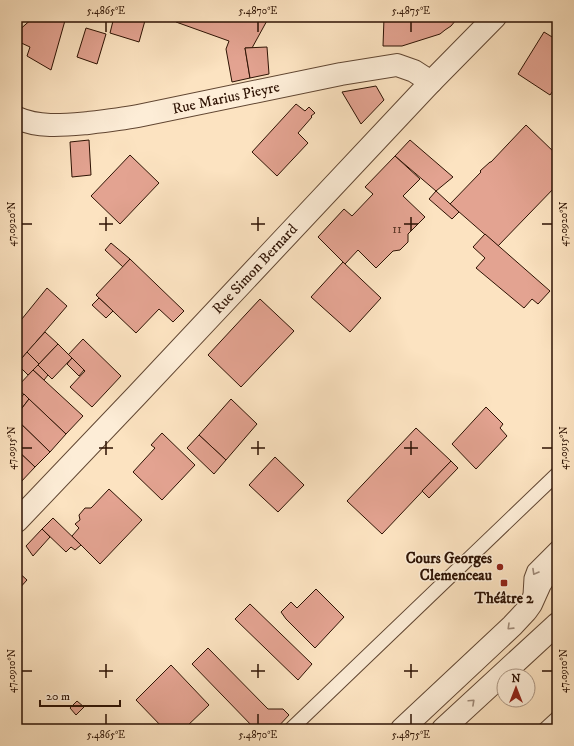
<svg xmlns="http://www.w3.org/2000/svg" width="574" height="746" viewBox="0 0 574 746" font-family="'IM FELL DW Pica',serif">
  <rect width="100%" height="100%" fill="#fce3c1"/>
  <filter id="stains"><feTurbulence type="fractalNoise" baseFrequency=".005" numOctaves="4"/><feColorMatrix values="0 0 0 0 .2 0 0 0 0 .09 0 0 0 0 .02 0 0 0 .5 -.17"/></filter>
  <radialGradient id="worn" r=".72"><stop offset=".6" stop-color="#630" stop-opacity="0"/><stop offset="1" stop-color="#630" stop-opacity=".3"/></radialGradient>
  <g fill="#e3a391" stroke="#2d1203">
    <path d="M34,17H66L51,70L27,56L30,47L17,41V32Z"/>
    <path d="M114,17H146L139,42L110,33Z"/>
    <path d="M178,17H269L252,48H245L250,78L232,82L226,49L229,41L176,22Z"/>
    <path d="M389,17H454L456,20L451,26L445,30L440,34L402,46H383L384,18H389Z"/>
    <path d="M86,28L106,34L97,64L77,57Z"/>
    <path d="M544,32L557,40V85L550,95L518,74Z"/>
    <path d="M267,47L269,74L250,78L245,48Z"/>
    <path d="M376,86L384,100L361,124L342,92Z"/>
    <path d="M296,104L305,111L309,107L315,113L311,116L312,117L298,133L308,143L277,176L252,152Z"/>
    <path d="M526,125L557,155V185L498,246L450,204L481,172L480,171L490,162H491Z"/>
    <path d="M89,140L91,175L72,177L70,142Z"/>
    <path d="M410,140L453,177L436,191L395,156Z"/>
    <path d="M130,155L159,183L120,224L91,196Z"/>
    <path d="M395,156L420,179L403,196L425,217L408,234V242L400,250L393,251L376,268L358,250L345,264L318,237L344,209L352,216L373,194L365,187Z"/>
    <path d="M436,191L459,212L452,219L429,199Z"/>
    <path d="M485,234L550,291L538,304L532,299L524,308L476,268L485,258L473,247Z"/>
    <path d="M111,243L130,259L123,267L105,250Z"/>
    <path d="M130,259L184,311L173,322L159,309L136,333L96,295Z"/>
    <path d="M343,262L381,298L350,332L311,297Z"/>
    <path d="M47,288L67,306L17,364V325Z"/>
    <path d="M99,298L113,311L106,318L92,305Z"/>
    <path d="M260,299L294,331L241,387L208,355Z"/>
    <path d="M45,332L58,344L39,364L27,352Z"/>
    <path d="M83,339L121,376L92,407L70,387L85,371L68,355Z"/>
    <path d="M58,344L72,358L52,379L38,365Z"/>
    <path d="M27,352L39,364L28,375L17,364Z"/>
    <path d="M72,358L84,370L79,376L67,364Z"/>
    <path d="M38,365L48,375L44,380L33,370Z"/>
    <path d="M33,370L83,416L66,434L17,388V387Z"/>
    <path d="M24,394L29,399L19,412L17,410V402Z"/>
    <path d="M29,399L66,434L50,452L17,420V410L19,412Z"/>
    <path d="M231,399L257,424L226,460L199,435Z"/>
    <path d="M486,407L503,424L500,428L507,436L476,469L452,444Z"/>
    <path d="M17,420L50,452L35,467L17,450Z"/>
    <path d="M416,428L451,461L382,534L347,501Z"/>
    <path d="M162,433L195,465L162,500L133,472L155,448L151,445Z"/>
    <path d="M199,435L226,460L214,474L187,448Z"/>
    <path d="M17,450L35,467L19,484L17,482Z"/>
    <path d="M275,457L304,485L278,512L249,485Z"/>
    <path d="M451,461L458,468L429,498L422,491Z"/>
    <path d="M109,489L142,520L100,564L72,536L79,528L75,524L80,520L79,515L85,508H91Z"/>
    <path d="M53,518L81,545L75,550L71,547L66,552L42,529Z"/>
    <path d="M42,529L50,537L33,556L26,546Z"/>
    <path d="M17,571L27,580L17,591Z"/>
    <path d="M316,589L344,617L315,648L286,619L281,612L291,602L297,608Z"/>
    <path d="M250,604L312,664L298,680L235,619Z"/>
    <path d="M17,636L22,642L17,646Z"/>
    <path d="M208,648L268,709H283L289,715L276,729H255L192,664Z"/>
    <path d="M171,665L209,705L184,729H164L136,700Z"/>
    <path d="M77,701L84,707L76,715L70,708Z"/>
  </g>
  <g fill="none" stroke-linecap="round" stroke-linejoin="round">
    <g stroke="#614632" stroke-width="15">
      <g id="service">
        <path d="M530,595L531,578L534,570L557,547"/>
        <path d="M291,729L557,474"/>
        <path d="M545,729L557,718"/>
      </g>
    </g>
    <g stroke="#614632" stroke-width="24">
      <g id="minor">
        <path d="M17,118C39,128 65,125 88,123C105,121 122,119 138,116L341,74L397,65L414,71L431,82"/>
        <path d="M17,521L137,395L431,82L495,17"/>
        <path d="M402,729L512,626L526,611L531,604L540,584L549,570L557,562"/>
        <path d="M443,729L557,624"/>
      </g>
    </g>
    <use href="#service" stroke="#fdedd7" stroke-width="13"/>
    <use href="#minor" stroke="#fdedd7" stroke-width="22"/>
  </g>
  <defs><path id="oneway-chevron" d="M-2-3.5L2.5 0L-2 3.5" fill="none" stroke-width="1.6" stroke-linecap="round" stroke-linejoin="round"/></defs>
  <g stroke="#9f8a78">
    <use href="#oneway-chevron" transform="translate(535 572) rotate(120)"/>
    <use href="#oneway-chevron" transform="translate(510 627) rotate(136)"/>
    <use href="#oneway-chevron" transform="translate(472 702) rotate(-43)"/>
  </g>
  <path fill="none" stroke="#2d1203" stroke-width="1.5" d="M106,22V32M258,22V32M411,22V32M106,217V231M258,217V231M411,217V231M22,224H32M99,224H113M251,224H265M404,224H418M542,224H552M106,441V455M258,441V455M411,441V455M22,448H32M99,448H113M251,448H265M404,448H418M542,448H552M106,664V678M258,664V678M411,664V678M22,671H32M99,671H113M251,671H265M404,671H418M542,671H552M106,714V724M258,714V724M411,714V724"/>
  <g fill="#8f2418" stroke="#fdedd7" stroke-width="1.5">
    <circle cx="500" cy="567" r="4"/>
    <rect x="500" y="579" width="8" height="8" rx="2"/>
  </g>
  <g text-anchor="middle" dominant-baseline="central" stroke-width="3" stroke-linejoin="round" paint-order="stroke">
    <g font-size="13" fill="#5a3626">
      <text x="397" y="229">11</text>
    </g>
    <g font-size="15" fill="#2d1203" stroke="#fdedd7">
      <text transform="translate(226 98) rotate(-12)">Rue Marius Pieyre</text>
      <text transform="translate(255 269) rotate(-47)">Rue Simon Bernard</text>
    </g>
    <g font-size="15" font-weight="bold" fill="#2d1203" stroke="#fdedd7" text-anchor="end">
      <text x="492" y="558">Cours Georges<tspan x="492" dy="17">Clemenceau</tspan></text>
      <text x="504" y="598" text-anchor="middle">Théâtre 2</text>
    </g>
  </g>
  <rect width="574" height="746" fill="none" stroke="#fce3c1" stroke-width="44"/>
  <g transform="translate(516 688)"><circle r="19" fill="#fdedd7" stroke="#aa9582"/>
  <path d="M0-3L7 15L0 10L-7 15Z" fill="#8f2418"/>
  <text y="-6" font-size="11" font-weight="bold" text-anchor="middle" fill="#2d1203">N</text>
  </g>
  <path d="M40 700v6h80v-6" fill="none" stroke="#2d1203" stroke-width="2"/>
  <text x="46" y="700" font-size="12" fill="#2d1203" stroke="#fdedd7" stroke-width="3" paint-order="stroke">20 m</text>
  <rect x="22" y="22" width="530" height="702" fill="none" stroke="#2d1203" stroke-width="1.5"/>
  <g font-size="10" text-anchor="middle" fill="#2d1203">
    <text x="106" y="14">5.4865°E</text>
    <text x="258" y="14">5.4870°E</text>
    <text x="411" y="14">5.4875°E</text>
    <text transform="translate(11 224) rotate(-90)" y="4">47.0920°N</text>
    <text transform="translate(563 224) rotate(-90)" y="4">47.0920°N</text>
    <text transform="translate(11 448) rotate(-90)" y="4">47.0915°N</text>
    <text transform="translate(563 448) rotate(-90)" y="4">47.0915°N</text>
    <text transform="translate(11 671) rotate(-90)" y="4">47.0910°N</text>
    <text transform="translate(563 671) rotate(-90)" y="4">47.0910°N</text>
    <text x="106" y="738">5.4865°E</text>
    <text x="258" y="738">5.4870°E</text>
    <text x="411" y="738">5.4875°E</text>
  </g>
  <rect width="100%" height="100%" filter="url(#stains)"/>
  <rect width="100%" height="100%" fill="url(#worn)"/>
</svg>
